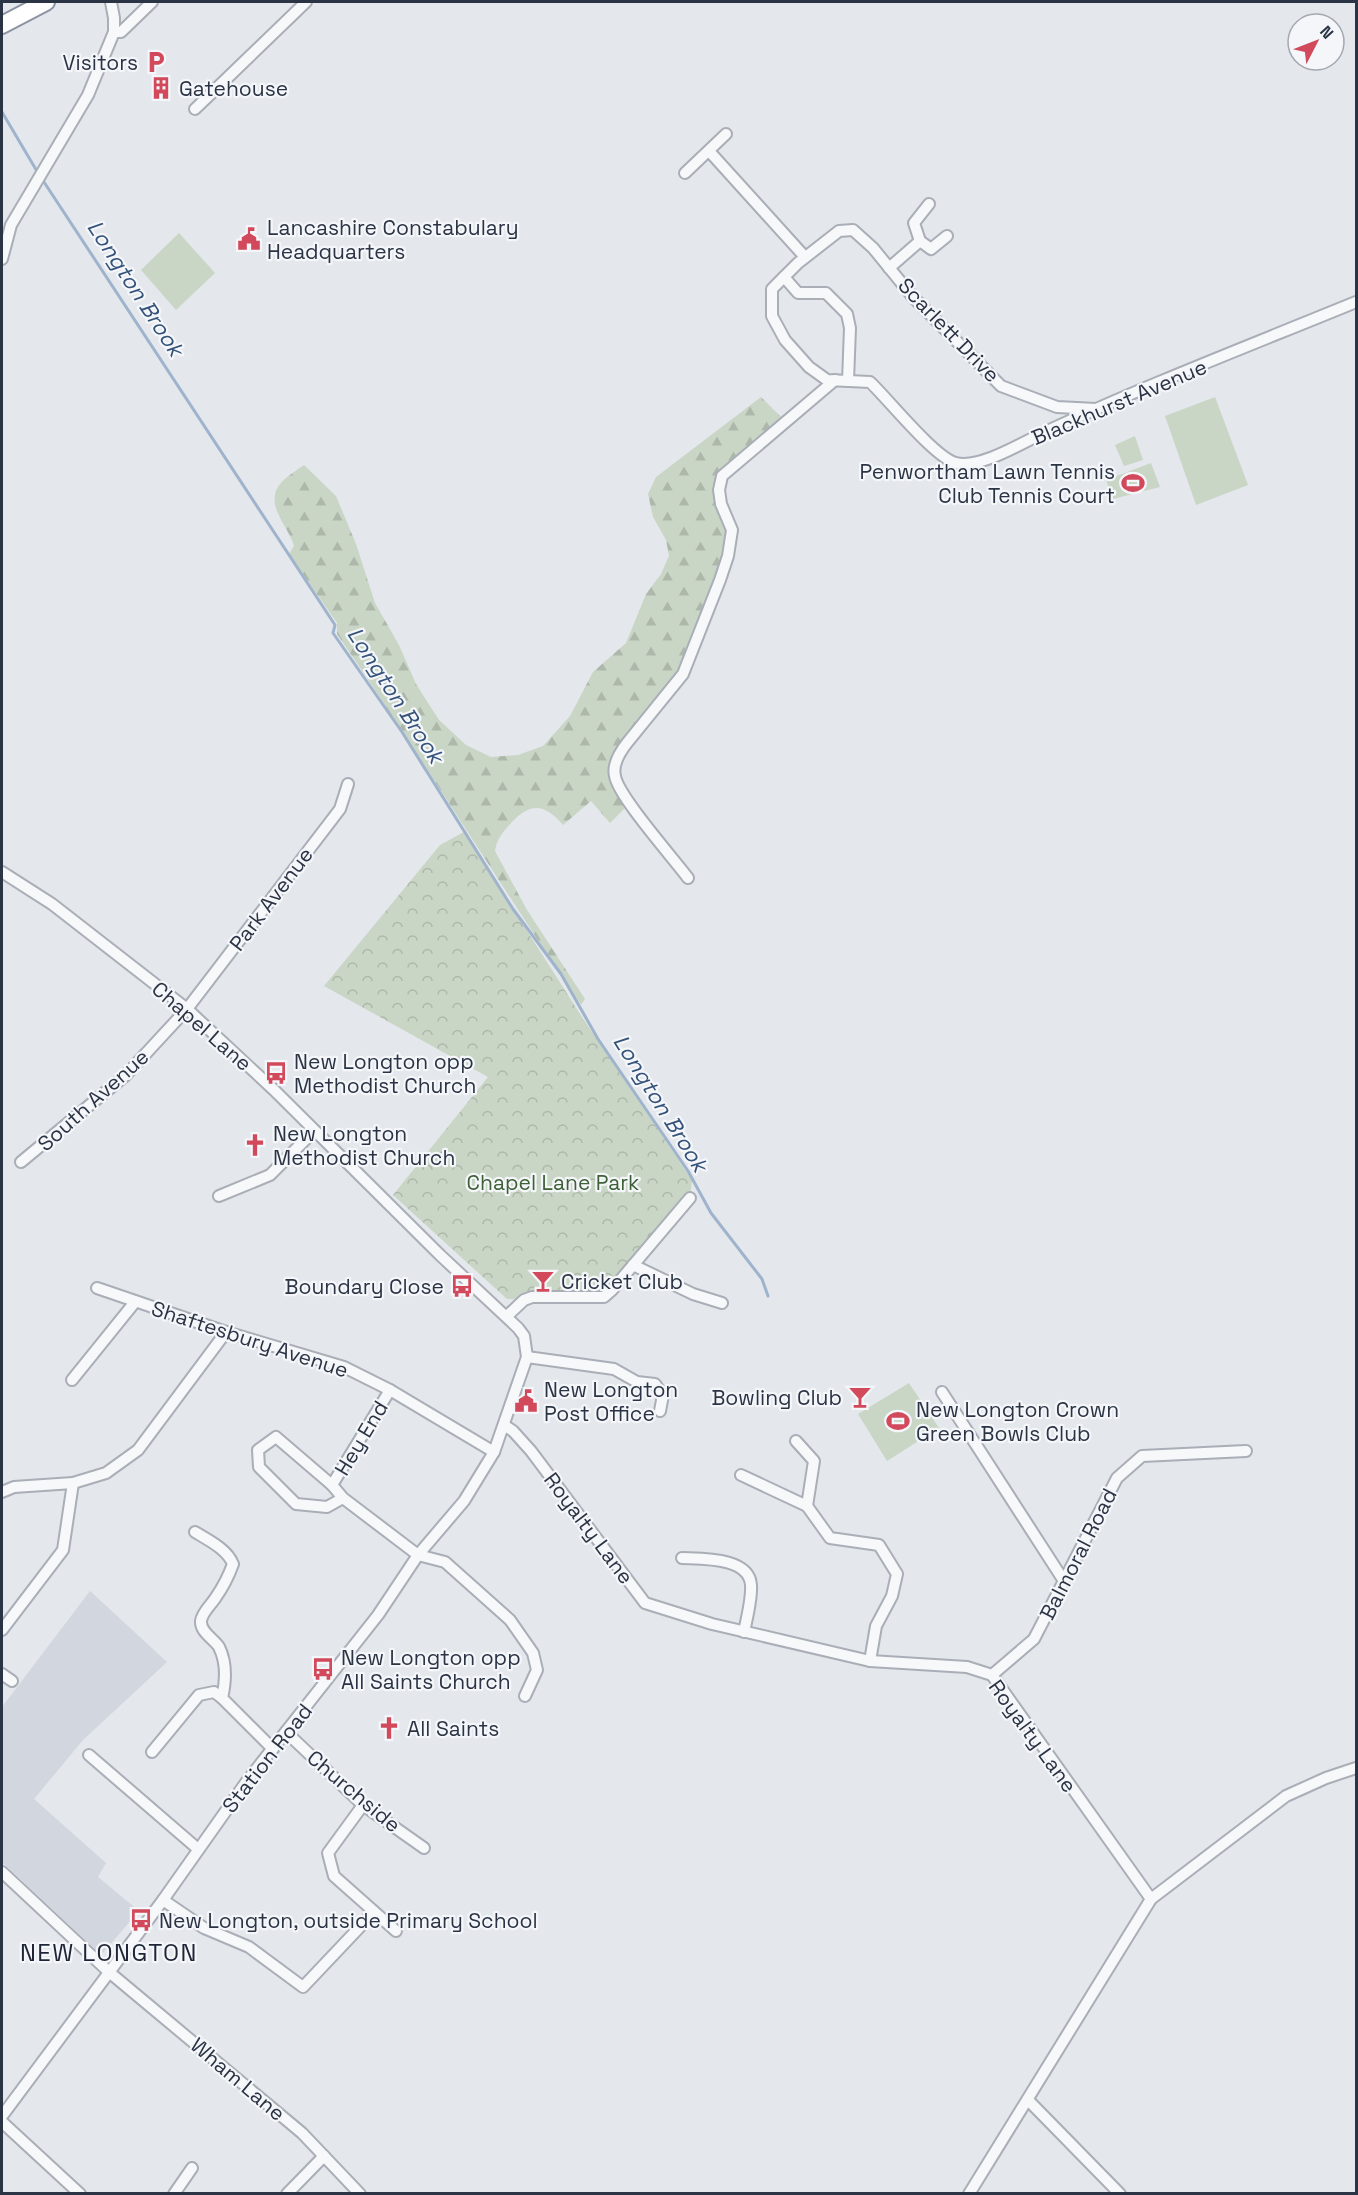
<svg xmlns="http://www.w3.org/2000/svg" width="1358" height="2195" viewBox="0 0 1358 2195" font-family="'Space Grotesk',sans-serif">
  <defs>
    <pattern id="forest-firs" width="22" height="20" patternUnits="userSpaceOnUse" patternTransform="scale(1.5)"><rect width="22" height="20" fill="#c9d6c5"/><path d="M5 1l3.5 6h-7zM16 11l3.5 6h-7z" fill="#adb8ab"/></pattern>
    <pattern id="park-crowns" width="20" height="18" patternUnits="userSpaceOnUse" patternTransform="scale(1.5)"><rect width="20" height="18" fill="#c9d6c5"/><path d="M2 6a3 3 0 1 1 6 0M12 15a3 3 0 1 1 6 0" fill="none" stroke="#adb8ab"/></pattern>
  </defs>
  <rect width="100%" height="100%" fill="#e4e7ec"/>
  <path fill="#d2d6de" d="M90,1591L167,1662L83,1740L34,1799L106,1863L98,1877L139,1911L101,1955L2,1862V1707Z"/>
  <g fill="#c9d6c5">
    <path d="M179,233L215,273L176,310L141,270Z"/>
    <path d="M1215,397L1248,485L1196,505L1165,416Z"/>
    <path d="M1135,436L1143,460L1124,466L1115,445Z"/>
    <path d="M1151,463L1160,487L1113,499L1106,480Z"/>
    <path d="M909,1383L939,1428L887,1461L858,1414Z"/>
  </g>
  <path fill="url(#forest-firs)" d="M761,397L782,418L721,472L727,526L726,552L680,671L614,756L609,771L625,805L624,809L610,823L591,801L563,825C545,804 531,802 512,822C503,832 497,838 495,851L527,910L585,999L581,1005C498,882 421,756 337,634V623L289,554L294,546C289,527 266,507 278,487C282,479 296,471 304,465L336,496L356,544L375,603L399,645L416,684L439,720L466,745L491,757L518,755L543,746L570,716L593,672L626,643L646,594L661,574L669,556L666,540L653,517L648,494L656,477Z"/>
  <path fill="url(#park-crowns)" d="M464,832L582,1017L692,1180L690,1198L608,1294L524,1300L507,1299L393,1195L488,1077L324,986L440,845Z"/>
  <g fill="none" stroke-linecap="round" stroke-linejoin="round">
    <g stroke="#9fb4cc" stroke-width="3">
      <path d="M2,112L38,173"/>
      <path d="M42,179L335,625L333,633L402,732L513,909L561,974L598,1039L688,1171L711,1213L762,1279L768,1296"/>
    </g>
    <g stroke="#a9aeb7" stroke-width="14">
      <g id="minor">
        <path d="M114,32H121L152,2"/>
        <path d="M195,109L306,2"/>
        <path d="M709,151L805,257"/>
        <path d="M685,173L726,134"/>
        <path d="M920,241L914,223L929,204"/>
        <path d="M2,259L11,225L88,95L114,32V18L111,2"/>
        <path d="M889,268L920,241L931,249L947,236"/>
        <path d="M784,277L798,293H826L847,314L850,328L848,381"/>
        <path d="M1096,409L1057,407L1001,386L913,297L873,248L853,230L839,231L798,263L772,289V316L785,340L809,367L827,380L870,382C888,399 935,458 956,463C979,469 1020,444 1041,434C1144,386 1251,345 1356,302"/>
        <path d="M2,872L52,904L187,1009L273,1089L440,1255L518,1328L524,1336L527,1357L494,1452L464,1501L418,1555L378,1615L247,1781L163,1900L2,2116"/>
        <path d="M688,878C674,859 618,796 615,776C612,764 620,752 627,743L683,674L720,580L728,556L732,530L721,504L719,490L722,476L835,380"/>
        <path d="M21,1162L126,1075L187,1009L340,809L348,784"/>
        <path d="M219,1196L270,1175L314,1131"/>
        <path d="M633,1265L693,1294L722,1303"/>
        <path d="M97,1288L226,1332L344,1367L390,1390L494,1452"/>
        <path d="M507,1316L524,1300L532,1297H604L612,1290L690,1198"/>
        <path d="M527,1357L614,1369L637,1382L655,1384L663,1395L660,1411"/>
        <path d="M72,1380L135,1302"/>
        <path d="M942,1392L1064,1581"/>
        <path d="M504,1425L513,1431L531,1451L645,1603L712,1624L870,1661L967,1667L992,1675L1151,1899"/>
        <path d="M796,1441L814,1461L807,1506"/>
        <path d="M741,1475L807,1506L830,1538L879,1545L897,1574L892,1596L876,1626L870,1661"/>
        <path d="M332,1485L390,1390"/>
        <path d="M2,1492L14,1487L73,1483L106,1473L138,1450L226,1332"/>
        <path d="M343,1498L327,1507L296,1504L259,1467L258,1450L276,1437L332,1485L343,1498L418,1555L445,1562L510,1620L533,1653L537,1670L525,1696"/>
        <path d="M195,1532C208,1540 227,1549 233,1564C229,1575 223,1587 216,1597C212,1604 202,1612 201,1621C200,1632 214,1639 219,1647C227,1663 226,1681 222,1698L273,1749"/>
        <path d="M682,1558C702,1559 749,1557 751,1585C752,1599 747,1617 744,1632"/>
        <path d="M2,1630L63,1550L73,1483"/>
        <path d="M2,1674L12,1681"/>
        <path d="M992,1675L1034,1639L1117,1478L1142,1456L1246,1451"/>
        <path d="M286,1732L363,1805L424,1848"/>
        <path d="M152,1752L199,1695L214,1692L222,1698"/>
        <path d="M89,1755L198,1849"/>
        <path d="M363,1805L328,1853L334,1876L396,1931"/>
        <path d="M2,1872L109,1972L302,2133L360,2194"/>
        <path d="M163,1900L204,1928L249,1947L303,1987L374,1912"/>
        <path d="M1028,2100L1120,2194"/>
        <path d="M2,2122L80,2194"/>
        <path d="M174,2194L192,2168"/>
        <path d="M287,2194L324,2156"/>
        <path d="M969,2194L1151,1899L1286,1796L1326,1778L1356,1768"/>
      </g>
    </g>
    <g stroke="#8b94a3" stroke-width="20">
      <path id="highway" d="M2,25L46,2"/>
    </g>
    <use href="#minor" stroke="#f7f8fa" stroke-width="10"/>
    <use href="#highway" stroke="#fff" stroke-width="16"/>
  </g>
  <defs>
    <g id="parking-bare" transform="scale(1.8)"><path d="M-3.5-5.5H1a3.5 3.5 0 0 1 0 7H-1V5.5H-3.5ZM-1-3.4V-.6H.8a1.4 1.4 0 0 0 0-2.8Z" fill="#d1495b" stroke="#f4f6f9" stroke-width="2.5" paint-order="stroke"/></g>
    <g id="building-bare" transform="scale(1.8)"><path d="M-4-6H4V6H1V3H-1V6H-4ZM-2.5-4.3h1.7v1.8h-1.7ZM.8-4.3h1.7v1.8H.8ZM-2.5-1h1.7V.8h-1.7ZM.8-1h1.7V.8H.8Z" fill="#d1495b" stroke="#f4f6f9" stroke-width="2.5" paint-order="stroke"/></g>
    <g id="civic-bare" transform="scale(1.8)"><path d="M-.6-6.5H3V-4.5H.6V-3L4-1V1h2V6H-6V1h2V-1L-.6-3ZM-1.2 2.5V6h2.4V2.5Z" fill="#d1495b" stroke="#f4f6f9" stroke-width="2.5" paint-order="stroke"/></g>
    <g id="stadium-bare" transform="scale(1.8)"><path d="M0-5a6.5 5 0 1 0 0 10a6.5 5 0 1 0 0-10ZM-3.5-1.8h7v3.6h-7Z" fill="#d1495b" stroke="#f4f6f9" stroke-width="2.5" paint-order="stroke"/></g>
    <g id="bus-bare" transform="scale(1.8)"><path d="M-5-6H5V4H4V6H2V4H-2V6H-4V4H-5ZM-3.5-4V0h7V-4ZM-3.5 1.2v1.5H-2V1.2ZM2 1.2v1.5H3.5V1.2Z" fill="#d1495b" stroke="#f4f6f9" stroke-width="2.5" paint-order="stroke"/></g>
    <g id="church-bare" transform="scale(1.8)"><path d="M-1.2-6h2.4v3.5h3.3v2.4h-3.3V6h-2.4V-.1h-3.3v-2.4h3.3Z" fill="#d1495b" stroke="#f4f6f9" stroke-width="2.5" paint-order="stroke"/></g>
    <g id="bar-bare" transform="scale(1.8)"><path d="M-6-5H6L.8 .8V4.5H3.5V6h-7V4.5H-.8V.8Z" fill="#d1495b" stroke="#f4f6f9" stroke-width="2.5" paint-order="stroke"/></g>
  </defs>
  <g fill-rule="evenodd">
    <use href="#parking-bare" x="156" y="62"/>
    <use href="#building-bare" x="161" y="88"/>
    <use href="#civic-bare" x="249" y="239"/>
    <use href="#stadium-bare" x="1133" y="483"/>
    <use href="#bus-bare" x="276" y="1073"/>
    <use href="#church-bare" x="255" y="1145"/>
    <use href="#bar-bare" x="543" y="1281"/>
    <use href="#bus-bare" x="462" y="1286"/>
    <use href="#bar-bare" x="860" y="1397"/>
    <use href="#civic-bare" x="526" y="1401"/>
    <use href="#stadium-bare" x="898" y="1421"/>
    <use href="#bus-bare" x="323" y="1669"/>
    <use href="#church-bare" x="389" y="1728"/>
    <use href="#bus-bare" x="141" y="1920"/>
  </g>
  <g text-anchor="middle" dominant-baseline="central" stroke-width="4.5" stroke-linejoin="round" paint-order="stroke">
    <g font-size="21" fill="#2b3445" stroke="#f4f6f9" text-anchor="start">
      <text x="138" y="62" text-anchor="end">Visitors</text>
      <text x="179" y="88">Gatehouse</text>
      <text x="267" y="227">Lancashire Constabulary<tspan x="267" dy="24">Headquarters</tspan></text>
      <text x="1115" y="471" text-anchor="end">Penwortham Lawn Tennis<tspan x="1115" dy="24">Club Tennis Court</tspan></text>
      <text x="294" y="1061">New Longton opp<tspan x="294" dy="24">Methodist Church</tspan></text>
      <text x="273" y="1133">New Longton<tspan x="273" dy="24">Methodist Church</tspan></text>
      <text x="561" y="1281">Cricket Club</text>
      <text x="444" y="1286" text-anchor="end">Boundary Close</text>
      <text x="544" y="1389">New Longton<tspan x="544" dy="24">Post Office</tspan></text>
      <text x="842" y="1397" text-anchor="end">Bowling Club</text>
      <text x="916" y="1409">New Longton Crown<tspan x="916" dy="24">Green Bowls Club</tspan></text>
      <text x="341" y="1657">New Longton opp<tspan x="341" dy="24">All Saints Church</tspan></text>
      <text x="407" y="1728">All Saints</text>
      <text x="159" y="1920">New Longton, outside Primary School</text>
    </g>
    <g font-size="21" fill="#2b3445" stroke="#f4f6f9">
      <text transform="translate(949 330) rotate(46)">Scarlett Drive</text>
      <text transform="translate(1119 402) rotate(-23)">Blackhurst Avenue</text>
      <text transform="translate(271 899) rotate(-53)">Park Avenue</text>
      <text transform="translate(202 1026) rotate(41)">Chapel Lane</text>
      <text transform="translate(93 1100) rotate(-42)">South Avenue</text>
      <text transform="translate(250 1339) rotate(18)">Shaftesbury Avenue</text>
      <text transform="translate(361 1438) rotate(-59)">Hey End</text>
      <text transform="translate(589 1528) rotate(53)">Royalty Lane</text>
      <text transform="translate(1078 1554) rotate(-63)">Balmoral Road</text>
      <text transform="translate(1033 1736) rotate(54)">Royalty Lane</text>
      <text transform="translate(267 1758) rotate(-52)">Station Road</text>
      <text transform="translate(354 1791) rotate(40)">Churchside</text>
      <text transform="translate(238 2079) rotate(40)">Wham Lane</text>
    </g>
    <g font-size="21" fill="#3f6138" stroke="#f4f6f9">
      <text x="553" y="1182">Chapel Lane Park</text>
    </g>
    <g font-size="22" font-style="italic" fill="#34527a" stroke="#f4f6f9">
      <text transform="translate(136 288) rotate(57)">Longton Brook</text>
      <text transform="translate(396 695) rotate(57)">Longton Brook</text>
      <text transform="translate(661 1103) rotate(58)">Longton Brook</text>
    </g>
    <g font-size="24" letter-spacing="1.5" fill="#1d2536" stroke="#f4f6f9">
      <text x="109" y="1952">NEW LONGTON</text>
    </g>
  </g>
  <rect width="1358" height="2195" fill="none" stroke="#2b3445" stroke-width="6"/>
  <g transform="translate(1316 42) rotate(48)"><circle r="28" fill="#f4f6f9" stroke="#a4a8b1" stroke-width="1.5"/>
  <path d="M0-4.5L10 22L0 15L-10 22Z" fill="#d1495b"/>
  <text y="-9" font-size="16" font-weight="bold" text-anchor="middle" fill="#2b3445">N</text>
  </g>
</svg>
